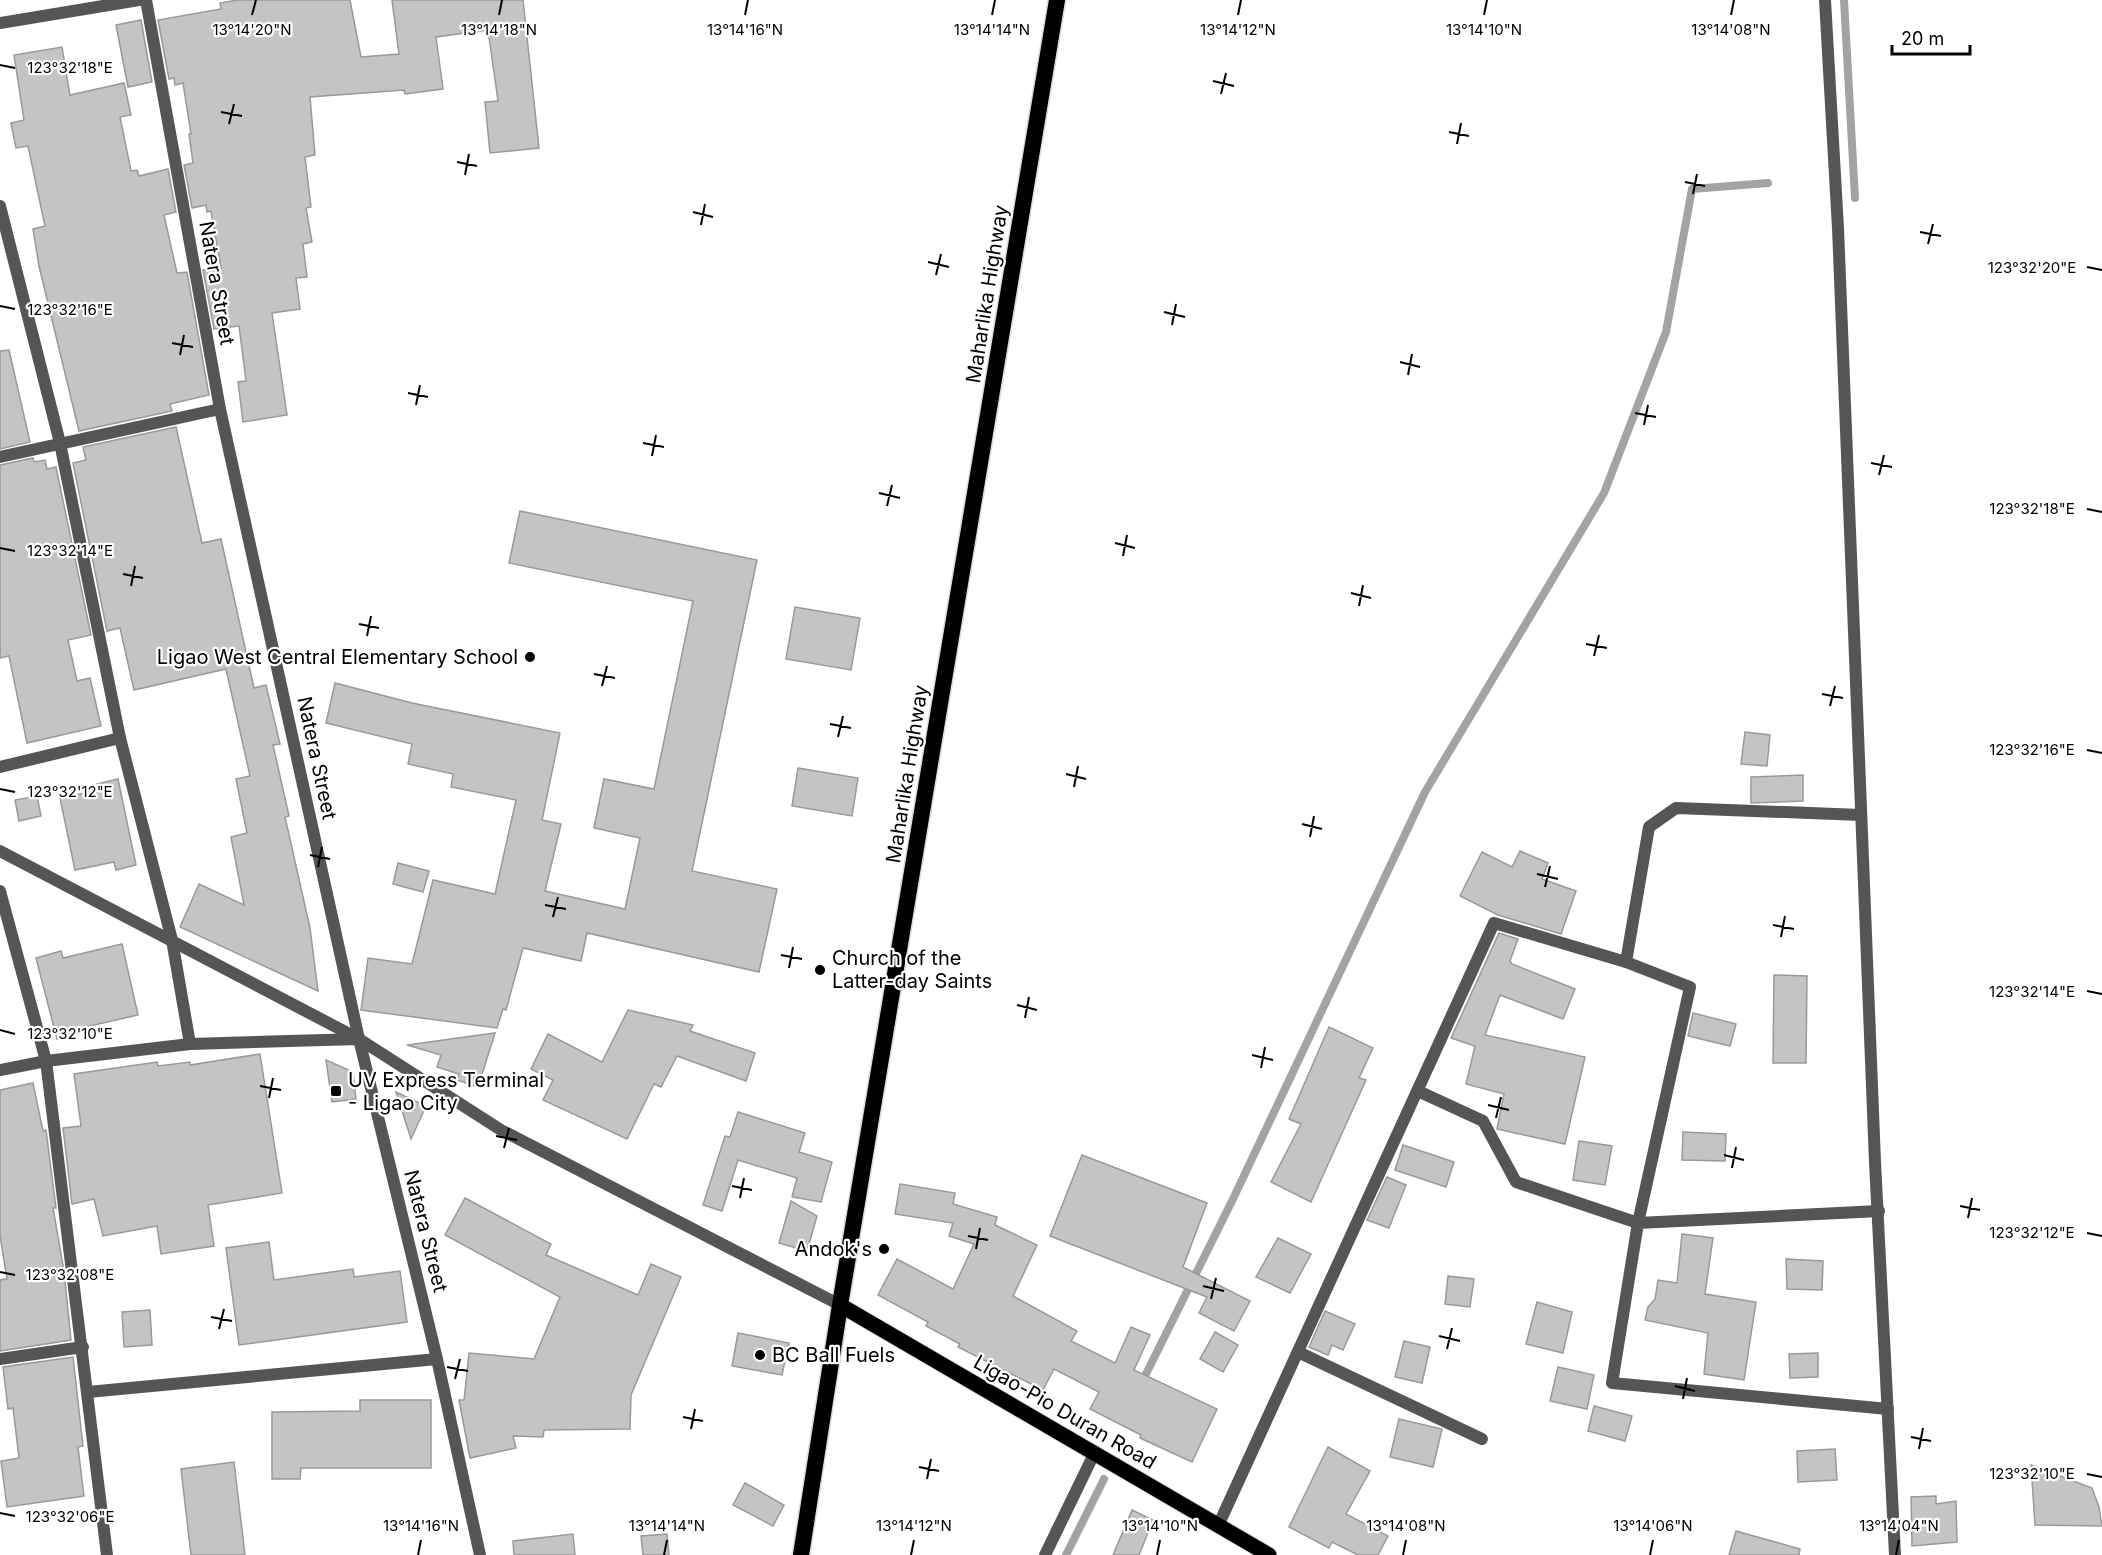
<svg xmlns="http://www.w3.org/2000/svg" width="2102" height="1555" viewBox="0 0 2102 1555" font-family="Inter,sans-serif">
  <rect width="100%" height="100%" fill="#fff"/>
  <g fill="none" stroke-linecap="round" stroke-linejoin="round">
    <g stroke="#a3a3a3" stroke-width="8">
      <path d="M1844,0L1855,198"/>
      <path d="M1141,1384L1233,1199L1425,792L1604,493L1666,332L1692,189L1768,183"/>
      <path d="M1066,1555L1104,1479"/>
    </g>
  </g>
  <g fill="#c4c4c4" stroke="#999" stroke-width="1.5">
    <path d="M238,0H350L361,57L399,54L392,0H523L539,148L490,153L485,102L498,101L488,30L436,37L443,89L405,94L404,90L310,97L315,155L305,157L311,207L306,208L312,242L303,244L307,277L296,278L300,309L272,313L287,415L243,422L238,382L246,381L239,326L214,329L203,270L221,268L211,211L207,212L206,205L192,208L184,165L193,163L189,134H191L183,83L175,85L174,78L169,79L158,20L221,9L220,3Z"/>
    <path d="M141,20L152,82L128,87L116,25Z"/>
    <path d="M62,47L70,95L124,83L131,115L120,117L131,171L137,170L139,176L168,169L176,212L164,215L177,273L187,272L209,395L170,404L172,411L79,431L39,266L33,229L45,226L28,146L16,148L11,123L24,120L14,55Z"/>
    <path d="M9,350L30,442L0,449V351Z"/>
    <path d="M176,427L202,543L221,539L254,688L266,685L280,744L273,745L289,816L285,817L310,928L318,991L180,927L199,884L244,905L231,837L247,833L236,779L250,776L226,669L134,690L120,628L107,631L73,463L86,460L83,447Z"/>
    <path d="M33,458L34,462L45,460L47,469L56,467L91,635L68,640L77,681L90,678L101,726L27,743L9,656L0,658V465Z"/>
    <path d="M520,511L757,560L692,871L777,889L759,972L587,933L581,961L523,948L506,1010L503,1009L497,1028L361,1010L368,958L412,964L433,880L495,894L516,800L451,787L453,774L408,764L412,744L326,723L335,683L412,703L560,733L542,820L561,824L545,891L625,909L640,838L594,828L604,779L654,789L693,601L509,563Z"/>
    <path d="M795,607L860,618L851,670L786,659Z"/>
    <path d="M1745,732L1770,735L1767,766L1741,764Z"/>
    <path d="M798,768L858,778L852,816L792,806Z"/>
    <path d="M1803,775V801L1751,803V777Z"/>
    <path d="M118,779L136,865L116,870L114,862L75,870L60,798L99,790L97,784Z"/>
    <path d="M37,796L41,816L19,821L15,800Z"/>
    <path d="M1520,851L1548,863L1542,879L1576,891L1561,934L1498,915L1460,896L1482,852L1512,867Z"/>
    <path d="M398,863L429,871L423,892L393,884Z"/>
    <path d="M1499,933L1518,939L1510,961L1512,964L1575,989L1563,1019L1500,995L1485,1035L1585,1057L1565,1144L1497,1129L1504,1094L1466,1084L1475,1046L1451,1038Z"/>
    <path d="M122,944L138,1015L81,1028L82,1032L57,1039L36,958L61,951L63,958Z"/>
    <path d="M1774,975L1807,976L1806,1063H1773Z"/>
    <path d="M628,1010L693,1025L690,1031L755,1053L746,1081L677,1056L661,1087L654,1084L627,1139L543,1100L553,1080L531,1069L548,1034L602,1062Z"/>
    <path d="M1693,1013L1736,1024L1730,1046L1688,1036Z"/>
    <path d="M1329,1027L1373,1048L1359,1078L1366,1080L1311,1202L1271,1182L1301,1124L1289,1119Z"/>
    <path d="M495,1033L478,1087L457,1080L459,1074L437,1067L441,1055L407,1045Z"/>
    <path d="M260,1054L282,1193L208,1205L214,1246L161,1254L157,1226L103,1236L94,1199L72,1204L63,1128L81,1126L74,1074L157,1062L158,1066L190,1062V1065Z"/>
    <path d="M326,1060L353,1072L356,1099L332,1102Z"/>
    <path d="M33,1083L43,1131L46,1130L56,1208H53L64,1271L71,1340L0,1351V1280L7,1279L0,1236V1090Z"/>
    <path d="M396,1092L426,1106L411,1139Z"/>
    <path d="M738,1112L805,1133L799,1152L832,1162L821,1202L792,1197L797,1178L738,1160L722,1211L703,1205L725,1136L730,1137Z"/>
    <path d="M1683,1132L1726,1134L1725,1161L1682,1160Z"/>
    <path d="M1579,1141L1612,1146L1605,1185L1573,1180Z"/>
    <path d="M1403,1145L1454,1162L1446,1187L1395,1170Z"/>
    <path d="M1082,1155L1207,1203L1183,1267L1250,1301L1234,1331L1199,1313L1207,1297L1050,1236Z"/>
    <path d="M1387,1177L1406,1185L1389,1228L1367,1220Z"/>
    <path d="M900,1184L955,1193L953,1204L997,1217L995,1225L1037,1245L1013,1296L1077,1331L1071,1341L1115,1363L1131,1327L1150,1335L1134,1370L1217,1409L1192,1462L1140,1438L1141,1435L1090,1409L1099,1392L1054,1369L1043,1390L958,1347L960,1344L926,1326L928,1322L878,1295L897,1259L953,1289L974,1244L949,1236L953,1223L895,1214Z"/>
    <path d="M465,1198L551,1244L546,1255L638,1295L651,1264L681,1277L631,1395L630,1429L544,1430L543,1437L513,1436L516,1448L470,1458L459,1400H464L469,1353L534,1359L560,1297L445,1235Z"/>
    <path d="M791,1201L817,1216L807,1251L779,1243Z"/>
    <path d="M1682,1234L1713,1238L1705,1294L1756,1302L1744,1380L1704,1374L1708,1333L1645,1320L1648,1307L1655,1299L1658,1280L1677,1283Z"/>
    <path d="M1278,1238L1311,1254L1290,1293L1256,1277Z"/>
    <path d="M269,1242L274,1280L353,1269L354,1277L400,1271L407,1322L239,1345L226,1248Z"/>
    <path d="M1786,1259L1823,1261L1822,1290L1787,1289Z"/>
    <path d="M1448,1276L1474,1279L1470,1307L1445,1304Z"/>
    <path d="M1537,1302L1572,1312L1563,1353L1526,1344Z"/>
    <path d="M150,1310L152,1345L124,1347L122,1312Z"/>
    <path d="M1325,1311L1355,1324L1343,1350L1332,1345L1328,1355L1309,1347Z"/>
    <path d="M1215,1332L1238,1345L1223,1372L1200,1359Z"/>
    <path d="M738,1333L789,1343L782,1375L732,1366Z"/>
    <path d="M1404,1341L1430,1347L1422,1383L1395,1377Z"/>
    <path d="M1818,1353V1377L1790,1378L1789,1354Z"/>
    <path d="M73,1357L83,1446L78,1447L84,1496L7,1507L1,1461L19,1458L13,1408L8,1409L3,1367Z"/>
    <path d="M1558,1367L1594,1375L1587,1409L1550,1401Z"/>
    <path d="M360,1400H431V1468H301L300,1479H272V1412L360,1411Z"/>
    <path d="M1594,1406L1632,1416L1625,1441L1588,1431Z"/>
    <path d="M1399,1419L1442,1429L1433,1467L1390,1457Z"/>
    <path d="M1328,1447L1370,1471L1346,1514L1388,1536L1378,1555H1358L1332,1542L1329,1548L1289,1527Z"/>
    <path d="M1835,1449L1837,1480L1798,1482L1797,1451Z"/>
    <path d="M234,1462L245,1555H191L181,1469Z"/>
    <path d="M2031,1465L2092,1488L2099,1507L2102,1526L2035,1525Z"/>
    <path d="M745,1483L784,1505L773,1526L733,1505Z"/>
    <path d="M1936,1496V1504L1956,1501L1957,1542L1912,1546L1911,1497Z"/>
    <path d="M1132,1510L1153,1520L1139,1555H1113Z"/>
    <path d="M1736,1531L1800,1549L1799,1555H1729Z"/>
    <path d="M573,1534L575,1555H514L513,1541Z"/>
    <path d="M667,1534L669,1555H643L641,1536Z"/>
  </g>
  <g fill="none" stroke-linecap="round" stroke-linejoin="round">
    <g stroke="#dbdbdb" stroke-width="17">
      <path id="primary" d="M840,1305L1269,1555"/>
    </g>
    <g stroke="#dbdbdb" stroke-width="19">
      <path id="trunk" d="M801,1555L840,1305L1057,0"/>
    </g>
    <path stroke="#555" stroke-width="12" d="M1045,1555L1094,1454"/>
    <g stroke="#555" stroke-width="12">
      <path d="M146,0L220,409L359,1039L437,1359L480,1555"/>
      <path d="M0,206L60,443L120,738L172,940L190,1044"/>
      <path d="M0,457L220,409"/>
      <path d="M0,767L120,738"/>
      <path d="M0,851L359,1039"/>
      <path d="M1418,1091L1483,1121L1516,1182L1638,1223L1690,987L1626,962L1649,827L1676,808L1861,815"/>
      <path d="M1879,1211L1638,1223L1612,1383L1888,1409"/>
      <path d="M1298,1352L1482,1439"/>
      <path d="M0,1359L83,1347"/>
      <path d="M88,1392L437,1359"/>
      <path d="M1218,1526L1494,923L1626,962"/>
    </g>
    <g stroke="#555" stroke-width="12">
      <path d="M1825,0L1838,228L1875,1162L1895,1555"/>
      <path d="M0,23L139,0"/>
      <path d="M0,891L46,1061L107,1555"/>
      <path d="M0,1070L46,1061L190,1044L359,1039L501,1130L840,1305"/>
    </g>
    <use href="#primary" stroke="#000" stroke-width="15"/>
    <use href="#trunk" stroke="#000" stroke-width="16"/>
  </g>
  <path fill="none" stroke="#000" stroke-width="2" d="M252,15L256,0M499,15L502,0M745,15L748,0M992,15L995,0M1238,15L1241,0M1484,15L1487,0M1731,15L1734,0M0,65L15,68M1213,81L1234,86M1221,94L1226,73M221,112L242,116M229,124L234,104M1449,132L1469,136M1457,144L1461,123M457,162L477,166M465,175L469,154M1685,182L1705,186M1693,194L1697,174M693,212L713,217M701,225L705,204M1920,232L1941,236M1928,244L1933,224M928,262L949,267M2087,267L2102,270M936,275L941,254M0,306L15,309M1164,312L1185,317M1172,325L1176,304M172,343L193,347M180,355L184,335M1400,362L1420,367M1408,375L1412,354M408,393L428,397M416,405L420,385M1635,413L1656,417M1644,425L1648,405M643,443L664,447M652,456L656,435M1871,463L1892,467M1879,475L1884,455M879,493L900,498M887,506L892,485M2087,509L2102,512M1115,543L1135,548M0,548L15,551M1123,556L1127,535M123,574L143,578M131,586L135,566M1351,593L1371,598M1359,606L1363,585M359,624L379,628M367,636L371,616M1586,644L1607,648M1594,656L1599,635M594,674L615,678M602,686L607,666M1822,694L1843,698M1830,706L1835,686M830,724L851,728M838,737L843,716M2087,750L2102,753M1066,774L1086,779M1074,787L1078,766M0,789L15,792M1302,824L1322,829M1310,837L1314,816M310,855L330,859M318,867L322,847M1537,874L1558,879M1545,887L1550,866M545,905L566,909M553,917L558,897M1773,925L1794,929M1781,937L1785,916M781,955L802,959M789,968L793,947M2087,991L2102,994M1017,1005L1037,1010M1025,1018L1029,997M0,1030L15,1034M1252,1055L1273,1060M1261,1068L1265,1047M260,1086L281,1090M269,1098L273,1078M1488,1105L1509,1110M1496,1118L1501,1097M496,1136L517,1140M504,1148L509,1128M1724,1155L1744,1160M1732,1168L1736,1147M732,1186L752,1190M740,1198L744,1178M1960,1206L1980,1210M1968,1218L1972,1198M2087,1233L2102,1236M968,1236L988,1240M976,1249L980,1228M0,1272L15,1275M1203,1286L1224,1291M1211,1299L1216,1278M211,1317L232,1321M219,1329L224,1309M1439,1336L1460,1341M1447,1349L1452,1328M447,1367L468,1371M455,1379L460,1359M1675,1386L1695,1391M1683,1399L1687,1378M683,1417L703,1421M691,1429L695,1409M1911,1437L1931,1441M1919,1449L1923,1428M919,1467L939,1471M2087,1474L2102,1477M927,1479L931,1459M0,1513L15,1516M418,1555L421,1540M664,1555L667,1540M911,1555L914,1540M1157,1555L1160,1540M1403,1555L1406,1540M1650,1555L1653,1540M1896,1555L1899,1540"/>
  <g fill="#000" stroke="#fff" stroke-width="2">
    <circle cx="530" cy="657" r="6"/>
    <circle cx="820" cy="970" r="6"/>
    <rect x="330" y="1085" width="12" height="12" rx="3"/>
    <circle cx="884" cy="1249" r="6"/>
    <circle cx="760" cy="1355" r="6"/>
  </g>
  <g text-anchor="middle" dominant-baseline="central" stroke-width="4.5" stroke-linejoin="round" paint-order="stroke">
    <g font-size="20" fill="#000" stroke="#fff">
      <text transform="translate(217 283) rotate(80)">Natera Street</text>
      <text transform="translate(987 294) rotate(-81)">Maharlika Highway</text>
      <text transform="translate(317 758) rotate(78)">Natera Street</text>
      <text transform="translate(907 774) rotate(-81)">Maharlika Highway</text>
      <text transform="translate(426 1231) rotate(76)">Natera Street</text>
      <text transform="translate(1065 1412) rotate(30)">Ligao-Pio Duran Road</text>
    </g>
    <g font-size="20" fill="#000" stroke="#fff" text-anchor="start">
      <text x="518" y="657" text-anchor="end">Ligao West Central Elementary School</text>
      <text x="832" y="958">Church of the<tspan x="832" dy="23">Latter-day Saints</tspan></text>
      <text x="348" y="1080">UV Express Terminal<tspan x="348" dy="23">- Ligao City</tspan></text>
      <text x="872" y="1249" text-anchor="end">Andok's</text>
      <text x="772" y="1355">BC Ball Fuels</text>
    </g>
  </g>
  <g font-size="15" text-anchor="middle" fill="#000" stroke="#fff" stroke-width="4.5" stroke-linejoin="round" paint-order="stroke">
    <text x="252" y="35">13°14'20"N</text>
    <text x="499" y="35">13°14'18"N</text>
    <text x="745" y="35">13°14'16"N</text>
    <text x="992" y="35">13°14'14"N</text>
    <text x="1238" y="35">13°14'12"N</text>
    <text x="1484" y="35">13°14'10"N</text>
    <text x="1731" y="35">13°14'08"N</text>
    <text x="70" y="73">123°32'18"E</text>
    <text x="2032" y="273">123°32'20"E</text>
    <text x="70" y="315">123°32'16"E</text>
    <text x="2032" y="514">123°32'18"E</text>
    <text x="70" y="556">123°32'14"E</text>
    <text x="2032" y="755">123°32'16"E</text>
    <text x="70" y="797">123°32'12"E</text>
    <text x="2032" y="997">123°32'14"E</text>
    <text x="70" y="1039">123°32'10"E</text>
    <text x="2032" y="1238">123°32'12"E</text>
    <text x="70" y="1280">123°32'08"E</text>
    <text x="2032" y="1479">123°32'10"E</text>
    <text x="70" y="1522">123°32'06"E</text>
    <text x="421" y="1531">13°14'16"N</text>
    <text x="667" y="1531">13°14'14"N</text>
    <text x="914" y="1531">13°14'12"N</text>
    <text x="1160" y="1531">13°14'10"N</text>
    <text x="1406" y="1531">13°14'08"N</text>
    <text x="1653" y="1531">13°14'06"N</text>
    <text x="1899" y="1531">13°14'04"N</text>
  </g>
  <path d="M1892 45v9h78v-9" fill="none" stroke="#000000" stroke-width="3"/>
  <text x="1901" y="45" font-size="18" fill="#000000" stroke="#ffffff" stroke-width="4.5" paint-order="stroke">20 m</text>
</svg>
